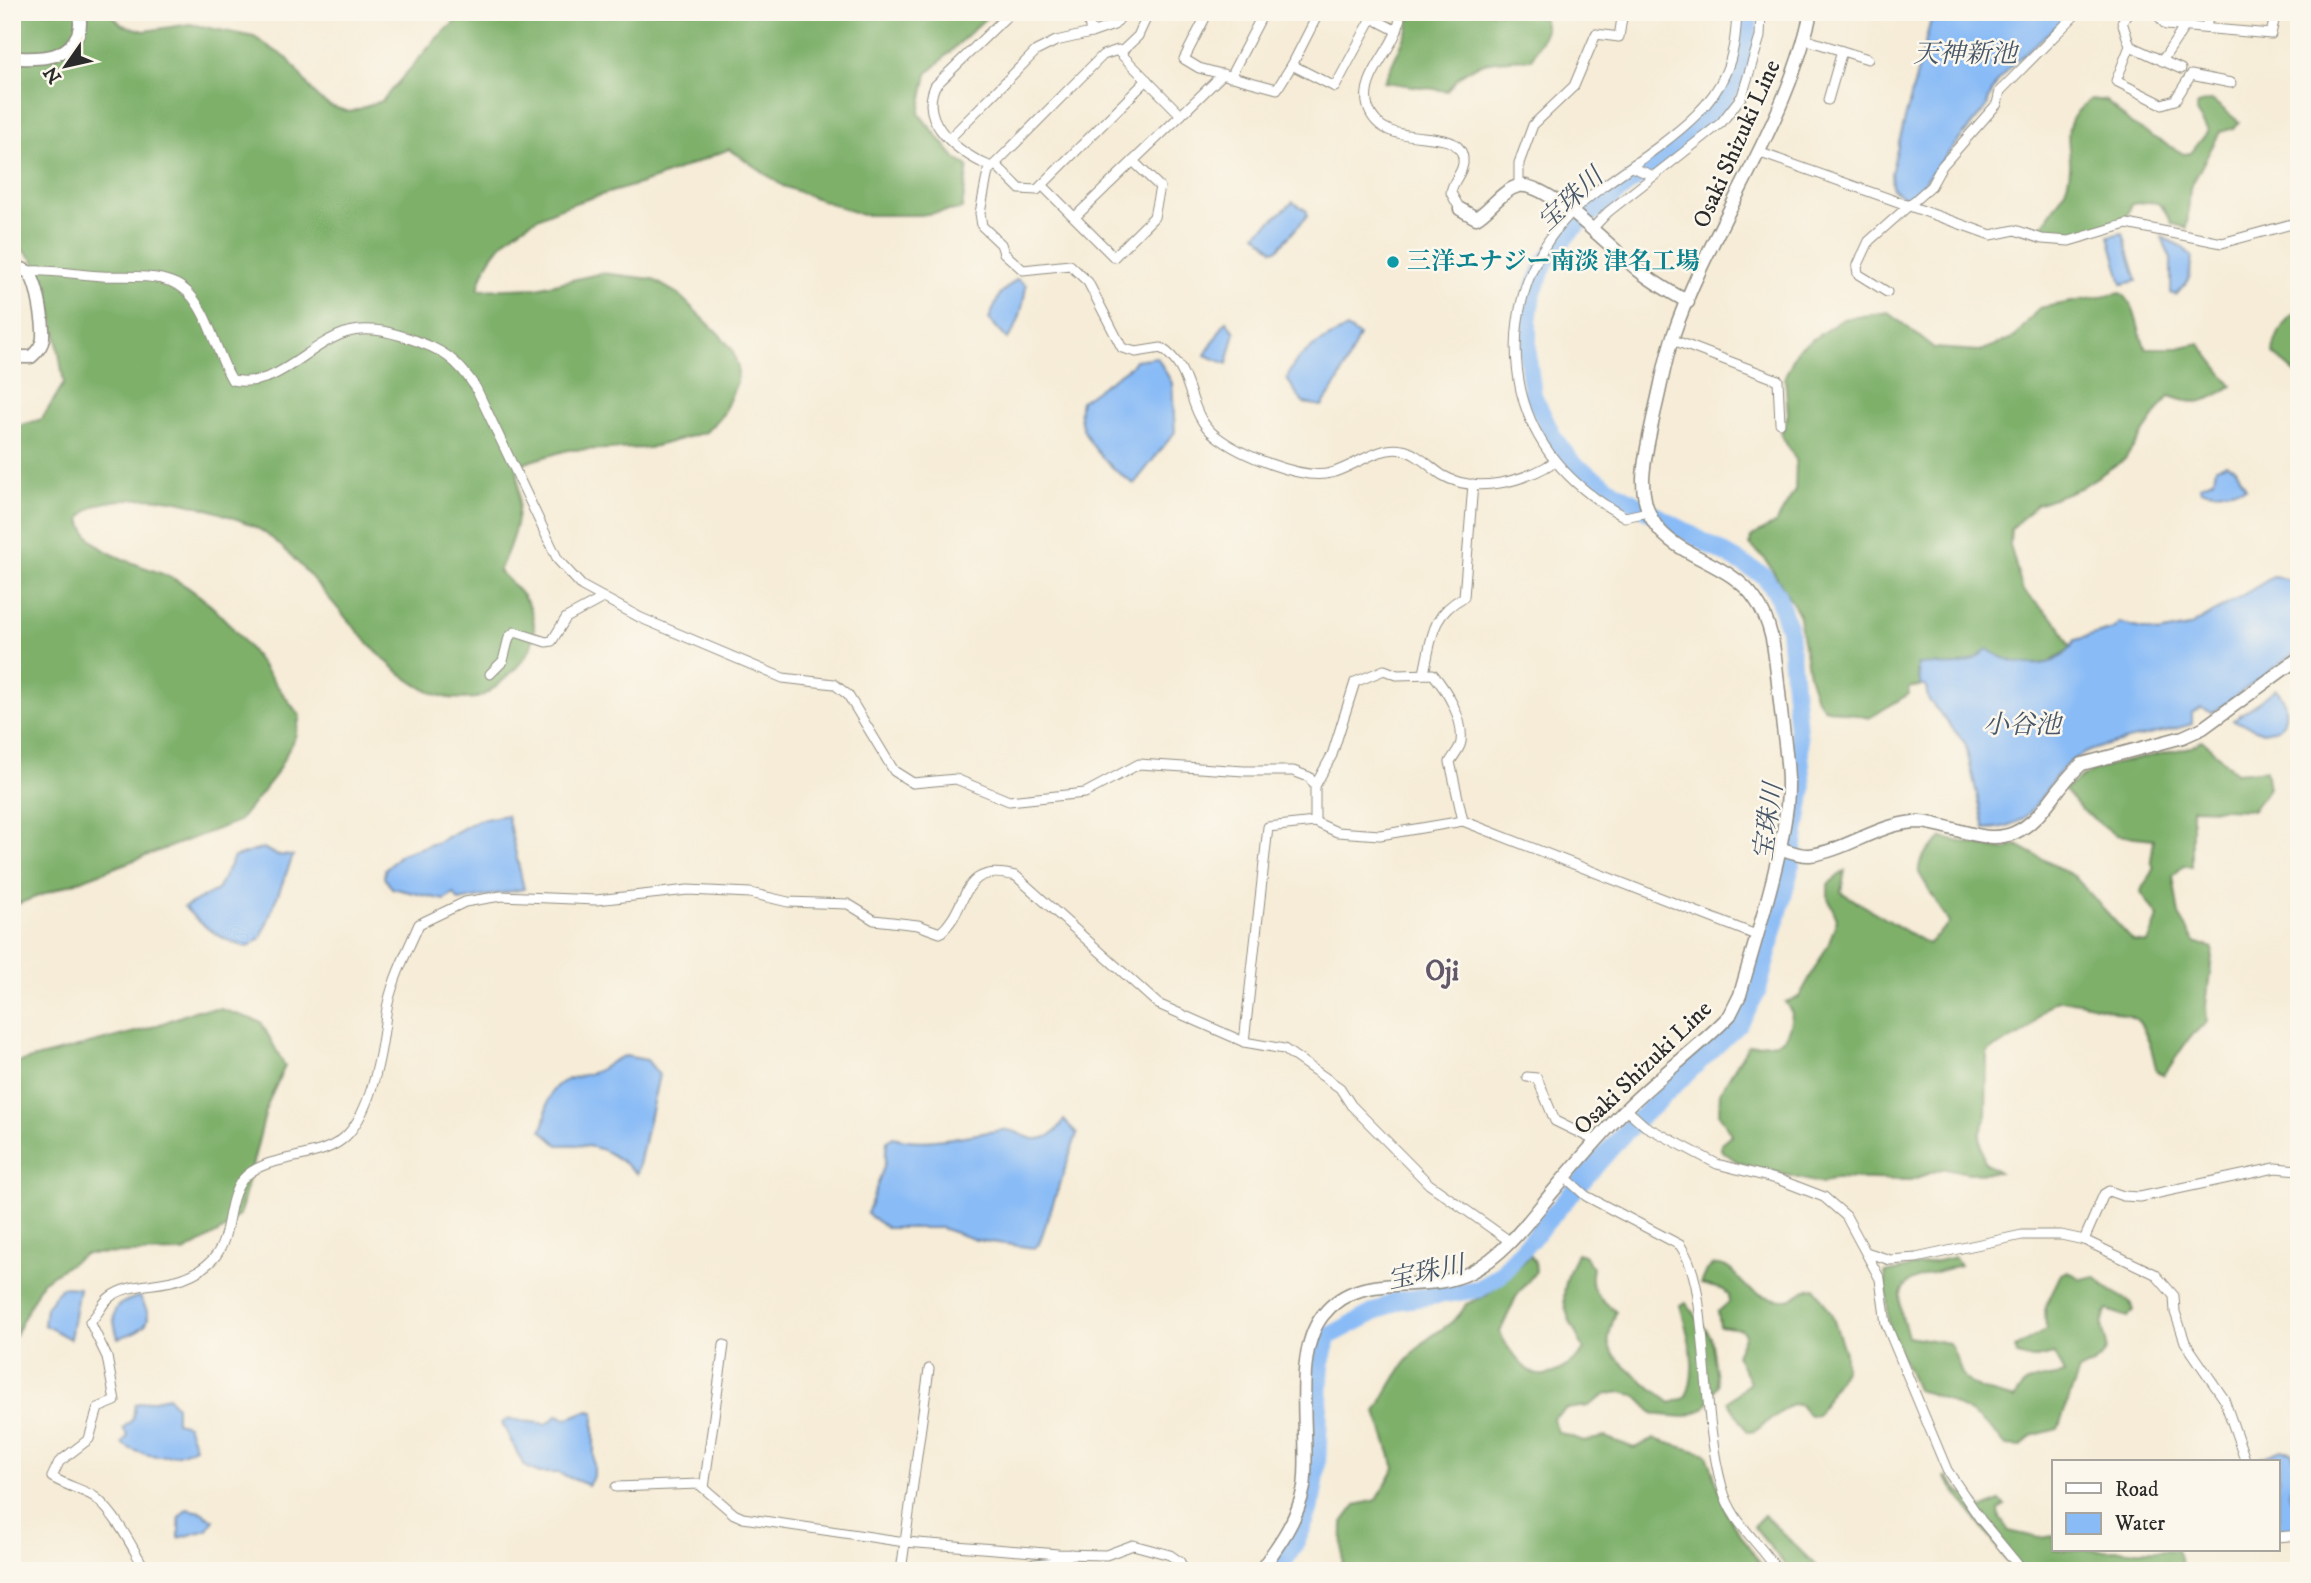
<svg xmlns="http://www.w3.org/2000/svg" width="2311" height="1583" viewBox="0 0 2311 1583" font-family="'IM FELL DW Pica','Noto Serif JP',serif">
  <rect width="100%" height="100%" fill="#fbf7ec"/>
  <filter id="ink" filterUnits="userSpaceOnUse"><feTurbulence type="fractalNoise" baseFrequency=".0143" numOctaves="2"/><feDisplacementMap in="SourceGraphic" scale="14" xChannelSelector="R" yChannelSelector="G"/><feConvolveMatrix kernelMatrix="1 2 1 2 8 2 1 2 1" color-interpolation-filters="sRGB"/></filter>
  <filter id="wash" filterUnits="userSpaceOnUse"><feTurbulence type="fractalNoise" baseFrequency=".00686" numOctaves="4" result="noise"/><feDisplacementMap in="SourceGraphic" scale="28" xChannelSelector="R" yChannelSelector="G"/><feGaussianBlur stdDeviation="1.57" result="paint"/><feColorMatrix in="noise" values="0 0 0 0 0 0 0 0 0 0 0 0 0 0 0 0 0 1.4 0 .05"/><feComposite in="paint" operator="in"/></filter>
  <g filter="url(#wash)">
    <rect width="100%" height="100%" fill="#f6ecd7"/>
    <g fill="#7eb06b" stroke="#546e4b" stroke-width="2">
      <path d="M12,12H109L122,25L145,31L190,24L254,37L288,59L318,98L330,106L350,112L382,101L437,38L455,22L459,12H992L927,74L919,114L956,159L968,166L962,209L920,215H862L783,186L729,149C704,159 679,170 654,179C590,202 495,210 478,290L537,288L602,273L652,279L678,294L718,333L732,349L738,368L737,382L723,414L706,432L649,448L568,450L517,465C522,510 518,530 499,571C512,584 529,598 533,617C535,626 534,640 530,649C525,662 490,695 476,698C467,699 452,699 444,697C378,679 324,578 269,536C252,523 231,517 211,510C186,501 160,496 133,499C114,501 94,500 81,518C86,556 145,564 174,579C229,608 262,669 300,716L295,737L275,776L239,821L12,906V428L42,419L64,383L48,287L32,258L12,241Z"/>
      <path d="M1410,12H1542L1546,30L1532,59C1494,61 1470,58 1447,91L1384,82L1408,30Z"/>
      <path d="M2091,99L2106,101L2131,124L2184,154L2191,153L2208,131L2196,112L2198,104L2212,100L2239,122L2234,128L2220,132L2190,188L2187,228L2172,224C2159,198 2159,201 2131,204L2127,217L2121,221L2090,233L2068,238L2041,231C2047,213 2060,205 2067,184C2079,150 2050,129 2091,99Z"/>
      <path d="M2121,293C2138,305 2136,331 2146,348H2178L2199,343L2232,386C2206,402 2199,407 2169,396L2125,459L2080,488L2037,504L2011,529L2010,545L2023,591L2059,624L2071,648L2049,663L2021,665L1995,654L1948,668L1937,664L1917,671L1921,686L1909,688V694L1869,718L1824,708L1815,696L1809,674L1798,612L1766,560L1750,545L1751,537L1776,523L1795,490L1796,460L1781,435L1788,414L1785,376L1798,349L1843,319L1888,312L1934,348L1980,351L2015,337L2039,308Z"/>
      <path d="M2299,310V376L2273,354C2274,338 2285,317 2299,310Z"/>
      <path d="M2202,740L2236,773L2266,770L2269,788L2253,810L2192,808V867L2184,865L2173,876L2179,915L2195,942L2213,948L2206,1006L2207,1022L2190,1037L2164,1075L2157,1072C2153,1056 2149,1034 2138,1021C2131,1014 2065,996 2055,1001C2044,1006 2037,1021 2029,1029C2018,1040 1999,1042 1987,1053L1986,1119L1980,1135L1984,1162L1999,1172L1968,1173L1945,1168L1910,1180L1836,1178L1822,1184L1739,1163L1721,1150V1143L1732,1134L1719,1114L1720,1092L1748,1046C1775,1038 1787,1053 1792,1013L1785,1002L1799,997L1829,943L1837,919L1828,898V884L1845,871L1841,892L1928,944L1949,923L1919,873C1917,857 1932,847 1942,838L2004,850L2017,845L2074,876L2133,941L2148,943L2158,917L2141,892C2143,881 2152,878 2154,868L2151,861L2154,839L2115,835L2081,809L2064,789L2097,768L2191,747Z"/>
      <path d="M221,1009L261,1022L285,1066L268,1103L240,1214L225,1229L184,1252L85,1254L42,1282L12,1341V1064L147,1029L197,1010Z"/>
      <path d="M1577,1253L1584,1255L1593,1268C1588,1293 1599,1296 1616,1312C1613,1321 1607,1336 1609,1345C1612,1361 1658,1392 1671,1403L1685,1398C1700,1372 1688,1333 1680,1305L1686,1302L1711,1337L1718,1385L1704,1409L1684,1417L1660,1415L1653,1413L1636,1396L1622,1392L1607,1394L1588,1406L1566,1409L1553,1418L1558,1432L1584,1441L1605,1437L1634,1448L1654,1439L1707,1454L1728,1516L1765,1571H1342L1343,1522L1356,1505L1377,1500L1395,1468L1376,1412C1389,1388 1402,1363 1422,1344C1438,1329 1457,1324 1466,1304L1486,1296L1530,1256L1535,1262L1536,1271L1516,1297L1500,1332C1504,1344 1520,1365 1531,1372C1547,1383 1577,1362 1584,1349C1562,1306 1556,1299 1577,1253Z"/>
      <path d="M1955,1257L1960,1265C1909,1281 1887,1276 1908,1336L1949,1343C1955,1352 1956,1359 1960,1369C1966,1390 1996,1393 2014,1399C2026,1374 2041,1381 2064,1374L2054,1354L2032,1359L2017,1355L2015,1348L2046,1330L2045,1307L2061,1274L2068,1271L2081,1279L2095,1276L2105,1287L2130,1302L2133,1310L2128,1317L2107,1310C2090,1341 2132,1346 2079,1371L2058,1429L2031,1436L2021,1447L2006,1446C1986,1419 1949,1397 1916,1390L1889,1326L1885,1273Z"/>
      <path d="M1713,1265C1734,1263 1737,1283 1753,1291C1761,1295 1782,1303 1791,1299C1800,1295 1804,1288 1815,1288L1832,1315L1845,1353V1368L1817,1415L1809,1416L1800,1405L1792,1404L1755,1431L1748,1432L1728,1402L1750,1382L1736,1355L1745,1335L1741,1329L1720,1326L1718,1312L1729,1302V1295L1724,1290L1701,1284L1707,1270Z"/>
      <path d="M1947,1477L1962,1495L1970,1491L1982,1509L1999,1501L2005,1505L1999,1510L2000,1518L2009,1531L2040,1538L2054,1536V1550H2177L2184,1571H2031L2009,1563L1945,1478Z"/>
      <path d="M1764,1515L1815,1565L1823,1571H1790L1753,1526Z"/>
    </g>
    <g fill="#89bbf6" stroke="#5a7390" stroke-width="2">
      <path d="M1933,12H2054L2063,16L2061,22C2037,45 1993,72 1987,106L1909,201L1892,188L1891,173Z"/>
      <path d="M1293,202L1307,211V216L1278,249L1273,250L1256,234Z"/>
      <path d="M2123,233L2137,281L2122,284L2109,236Z"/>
      <path d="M2162,237L2181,246L2192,256L2189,280L2176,295L2171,293V259Z"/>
      <path d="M1017,279L1026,285C1024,301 1020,328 1007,339L989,319L1000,294Z"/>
      <path d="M1226,321L1235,332L1227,364L1205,355Z"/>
      <path d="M1347,328L1359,336L1339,380L1322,406L1303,403L1287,379C1294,352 1324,341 1347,328Z"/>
      <path d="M1157,357L1172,383L1175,432L1134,484C1110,468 1072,434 1081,401L1131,366L1135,360Z"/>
      <path d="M2226,464L2236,468L2246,488L2216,492L2201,490L2200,486L2214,479L2216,467Z"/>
      <path d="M2273,577L2299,581V650L2212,713L2201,708L2192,713V724C2162,734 2100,743 2077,757C2037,782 2044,829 1985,829L1965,743L1928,699L1926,686H1921L1917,664C1947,664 1963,673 1987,649C2013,667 2058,675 2075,640L2113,629L2119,623L2158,633L2189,627Z"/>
      <path d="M2276,689C2287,699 2289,719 2278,729L2263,732L2233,720Z"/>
      <path d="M507,815L524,889L459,901L454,894L444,900L392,888L384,877L385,870L401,854L438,842L478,820Z"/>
      <path d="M263,848L276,855L293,856L261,938L248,947C224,942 201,925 184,907L217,890L234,857Z"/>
      <path d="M625,1056L647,1060L659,1075L637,1174C609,1149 595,1143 558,1145L541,1130C548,1120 545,1108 549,1098C557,1074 583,1079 601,1069C609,1064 615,1058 625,1056Z"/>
      <path d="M1064,1120L1077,1134L1039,1244L1034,1248L976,1240L941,1228H887L867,1214L885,1163L887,1141L893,1137C923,1147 971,1134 1002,1130C1018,1128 1027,1143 1044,1138C1055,1135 1058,1129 1064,1120Z"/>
      <path d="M62,1287L79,1288L70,1339L44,1325L46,1307Z"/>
      <path d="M140,1296C142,1302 146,1307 147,1312C153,1328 128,1335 118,1338C110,1309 111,1306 140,1296Z"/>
      <path d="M168,1397L176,1406V1422L187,1425L195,1447C172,1460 145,1459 122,1444L128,1436L123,1428L133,1419L135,1404Z"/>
      <path d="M587,1411L594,1412V1476L588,1485L558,1473H539L524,1466L502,1423L508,1419L547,1424L558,1415L566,1419Z"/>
      <path d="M2281,1450L2291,1452L2299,1467L2289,1493L2298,1519L2295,1532L2278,1534V1462L2253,1461Z"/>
      <path d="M187,1509L201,1512L214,1520L207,1530L179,1538V1517Z"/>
    </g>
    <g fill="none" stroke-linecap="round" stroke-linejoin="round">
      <path stroke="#89bbf6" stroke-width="18" d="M1277,1571C1320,1514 1317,1473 1319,1405C1320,1380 1319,1359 1329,1336L1396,1301L1479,1289L1500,1275L1625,1132L1739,1024L1758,990L1790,870L1803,788L1789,630L1777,594L1763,575L1613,491L1573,464L1553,437L1533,395L1528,359V321L1532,294L1545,262L1572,229L1661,158L1722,102L1735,82L1748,40L1749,12"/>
    </g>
  </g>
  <g filter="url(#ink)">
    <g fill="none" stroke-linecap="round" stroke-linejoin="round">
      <g stroke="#908c81" stroke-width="11">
        <g id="street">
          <path d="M1087,12L1091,33L1114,25L1125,12"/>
          <path d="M1149,12L1138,36L1120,53L1118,50L1103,55L988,171L980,213L982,226L1001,244L1004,253L1023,270L1070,265L1088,282L1122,348L1136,352L1161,348C1196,370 1185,413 1216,436C1239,454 1302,481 1331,473C1352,468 1379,445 1402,450C1416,452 1430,467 1442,475C1475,495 1525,481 1554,462"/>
          <path d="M1208,12L1184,59L1199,68L1277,89L1292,65L1335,87L1372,18L1397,31"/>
          <path d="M1400,12C1402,45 1358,74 1368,107C1383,155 1458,121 1463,158C1465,172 1452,180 1451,193L1460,209"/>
          <path d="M2129,12L2122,22L2130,46L2116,81L2162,104L2175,100L2191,75L2231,83"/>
          <path d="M2155,12L2166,25L2271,34L2276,12"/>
          <path d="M2206,28L2209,12"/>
          <path d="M1804,39L1868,59"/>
          <path d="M2130,46L2181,69"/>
          <path d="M2162,61L2185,26"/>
          <path d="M1292,65L1319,12"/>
          <path d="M1230,77L1264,12"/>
          <path d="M1828,100L1842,51"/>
          <path d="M1181,115L1223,74"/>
          <path d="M949,139L1036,51L1056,41L1091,33"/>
          <path d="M1758,152L1991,235L2015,230L2042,239L2069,241L2127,224L2222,243L2299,222"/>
          <path d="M995,164L1020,189L1037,190L1042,185L1114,257L1154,217L1160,187L1133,161L1181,115L1120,53"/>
          <path d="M991,167C961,154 918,124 935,86L1011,12"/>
          <path d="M1631,167L1654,176"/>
          <path d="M1042,185L1147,80"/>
          <path d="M1519,186V163L1533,125L1574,86L1596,34L1619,37L1623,12"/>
          <path d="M1075,217L1133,161"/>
          <path d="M1591,230L1608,212L1721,123L1742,96L1760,37L1761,12"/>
          <path d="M27,271C53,269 77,275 102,276C131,278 172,270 193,298C212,323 216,353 232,380C279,389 304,347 345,333C366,326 387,331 408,338C442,349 457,359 476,388L558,560L582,586L641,618L783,678L834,684L848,695L894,771L913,783L956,779L1009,801L1085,793L1139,764L1244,771H1293L1309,777L1315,786V822"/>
          <path d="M1887,292L1858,274L1857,267L1869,241L1931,186L1942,166L1997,104L2000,91L2078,12"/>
          <path d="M1673,340L1778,380L1780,423"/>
          <path d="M1648,512L1625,517C1574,489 1535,450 1521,391C1507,327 1524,262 1569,215C1595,189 1629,169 1658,147C1683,128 1712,105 1725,74C1734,54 1736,34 1737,12"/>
          <path d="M1424,673C1432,639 1430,615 1464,597L1473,484"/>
          <path d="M490,674L503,661L509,637L515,632L546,642L552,641L566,618L603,598"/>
          <path d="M1315,786L1332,755L1355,682L1384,670L1397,675L1433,674C1447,691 1464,719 1461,742C1460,749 1453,756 1450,762L1463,821"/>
          <path d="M1244,1042L1268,827L1315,822L1337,832L1380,835L1463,821L1756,935"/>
          <path d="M1527,1077L1537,1078L1555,1121L1596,1141"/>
          <path d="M1626,1109L1645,1126L1717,1164L1780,1180L1824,1197L1846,1216L1880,1279L1886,1324L1947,1470L1981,1520L2023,1571"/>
          <path d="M1565,1177L1586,1196L1680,1245C1697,1270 1699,1303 1702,1333C1707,1382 1709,1440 1722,1487C1731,1522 1759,1542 1778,1571"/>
          <path d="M2084,1240L2104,1194L2109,1191L2123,1196L2140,1197L2275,1168L2299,1170"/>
          <path d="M1866,1252L1890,1260L1916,1258L2022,1235H2061L2084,1240L2155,1274L2174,1296L2175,1312L2185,1342L2224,1399L2246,1462"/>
          <path d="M616,1487L699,1484L734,1514L743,1518L905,1542L1058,1554L1106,1555L1133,1545L1170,1555L1180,1562L1184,1571"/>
          <path d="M704,1488L724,1345"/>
          <path d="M2278,1537L2299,1535"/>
          <path d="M146,1571C132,1547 118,1517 96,1498C88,1491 66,1486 52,1477L59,1462L89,1439L98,1408L115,1401L107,1357L90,1322C98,1315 102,1303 110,1297C136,1277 181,1293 213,1259C232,1239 225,1203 242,1180C264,1152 322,1163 348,1134C373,1106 382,1050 386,1014C390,984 407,952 419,924L465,902L501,896L596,900L688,890L750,893L788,902L848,904L874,920L918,925L940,933C971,907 958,861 1016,876L1158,1004L1244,1042L1284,1049L1340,1088L1351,1105L1429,1184L1511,1242"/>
          <path d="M901,1571L929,1369"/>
          <path d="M1015,1571C1033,1558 1054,1569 1071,1554"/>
        </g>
      </g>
      <g stroke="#908c81" stroke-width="15">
        <g id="secondary">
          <path d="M12,58C37,58 66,62 78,34C81,26 81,20 78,12"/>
          <path d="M1460,209L1476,218C1490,210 1503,189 1519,186C1549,182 1614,251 1638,270C1653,282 1670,292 1688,302"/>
          <path d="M12,265C17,267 24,269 28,272C38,281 44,325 43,338C42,346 37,352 31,357H12"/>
          <path d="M1779,848C1789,851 1800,856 1810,855C1846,851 1880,822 1919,822C1949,823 1984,846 2014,833C2044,820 2057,784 2082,764L2183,737L2203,728L2299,658"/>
          <path d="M1260,1571C1279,1545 1298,1519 1304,1487C1311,1439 1291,1355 1323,1315C1361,1267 1424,1297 1471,1272C1504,1255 1527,1223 1550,1195C1574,1166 1598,1138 1624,1111C1657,1077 1697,1050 1730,1015L1740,995C1757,933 1779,870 1787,806C1791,769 1782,729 1779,692C1775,660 1775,627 1755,599C1721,550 1642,559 1643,479C1644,456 1650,433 1655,410C1661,386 1665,360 1673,336C1711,225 1786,128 1811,12"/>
        </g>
      </g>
      <use href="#street" stroke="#fff" stroke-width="9"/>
      <use href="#secondary" stroke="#fff" stroke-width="12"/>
    </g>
  </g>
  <circle fill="#0f9aa8" stroke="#fbf7ec" stroke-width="2.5" cx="1393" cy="262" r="7"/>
  <g text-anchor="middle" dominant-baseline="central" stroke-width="5" stroke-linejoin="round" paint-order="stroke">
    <g font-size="24" fill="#2b2b2b" stroke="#fbf7ec">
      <text transform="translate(1737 144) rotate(-66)">Osaki Shizuki Line</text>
      <text transform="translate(1643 1068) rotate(-44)">Osaki Shizuki Line</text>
    </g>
    <g font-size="24" font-weight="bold" fill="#0d838f" stroke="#fbf7ec" text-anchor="start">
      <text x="1407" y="262">三洋エナジー南淡 津名工場</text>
    </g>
    <g font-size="26" font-style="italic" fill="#475668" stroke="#fbf7ec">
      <text x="1965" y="54">天神新池</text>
      <text transform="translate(1571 200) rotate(-43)">宝珠川</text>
      <text x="2022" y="725">小谷池</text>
      <text transform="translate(1769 822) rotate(-82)">宝珠川</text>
      <text transform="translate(1426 1273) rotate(-12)">宝珠川</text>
    </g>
    <g font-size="28" font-weight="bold" fill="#62586a" stroke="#fbf7ec">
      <text x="1442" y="971">Oji</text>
    </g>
  </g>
  <rect width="2311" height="1583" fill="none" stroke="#fbf7ec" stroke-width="42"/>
  <rect x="2052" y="1460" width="228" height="91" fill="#fbf7ec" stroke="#a8a59f" stroke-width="2"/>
  <rect x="2066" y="1483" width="35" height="10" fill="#ffffff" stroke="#a8a59f" stroke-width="2"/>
  <text x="2115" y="1496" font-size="21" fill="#2b2b2b">Road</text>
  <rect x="2066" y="1513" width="35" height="21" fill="#89bbf6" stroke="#a8a59f" stroke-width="2"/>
  <text x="2115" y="1530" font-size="21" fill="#2b2b2b">Water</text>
  <g transform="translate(66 66) rotate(236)" stroke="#fbf7ec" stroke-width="5" paint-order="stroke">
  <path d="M0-5L12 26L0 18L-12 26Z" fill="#2b2b2b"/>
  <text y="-10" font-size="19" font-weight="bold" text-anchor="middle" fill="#2b2b2b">N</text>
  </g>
</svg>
